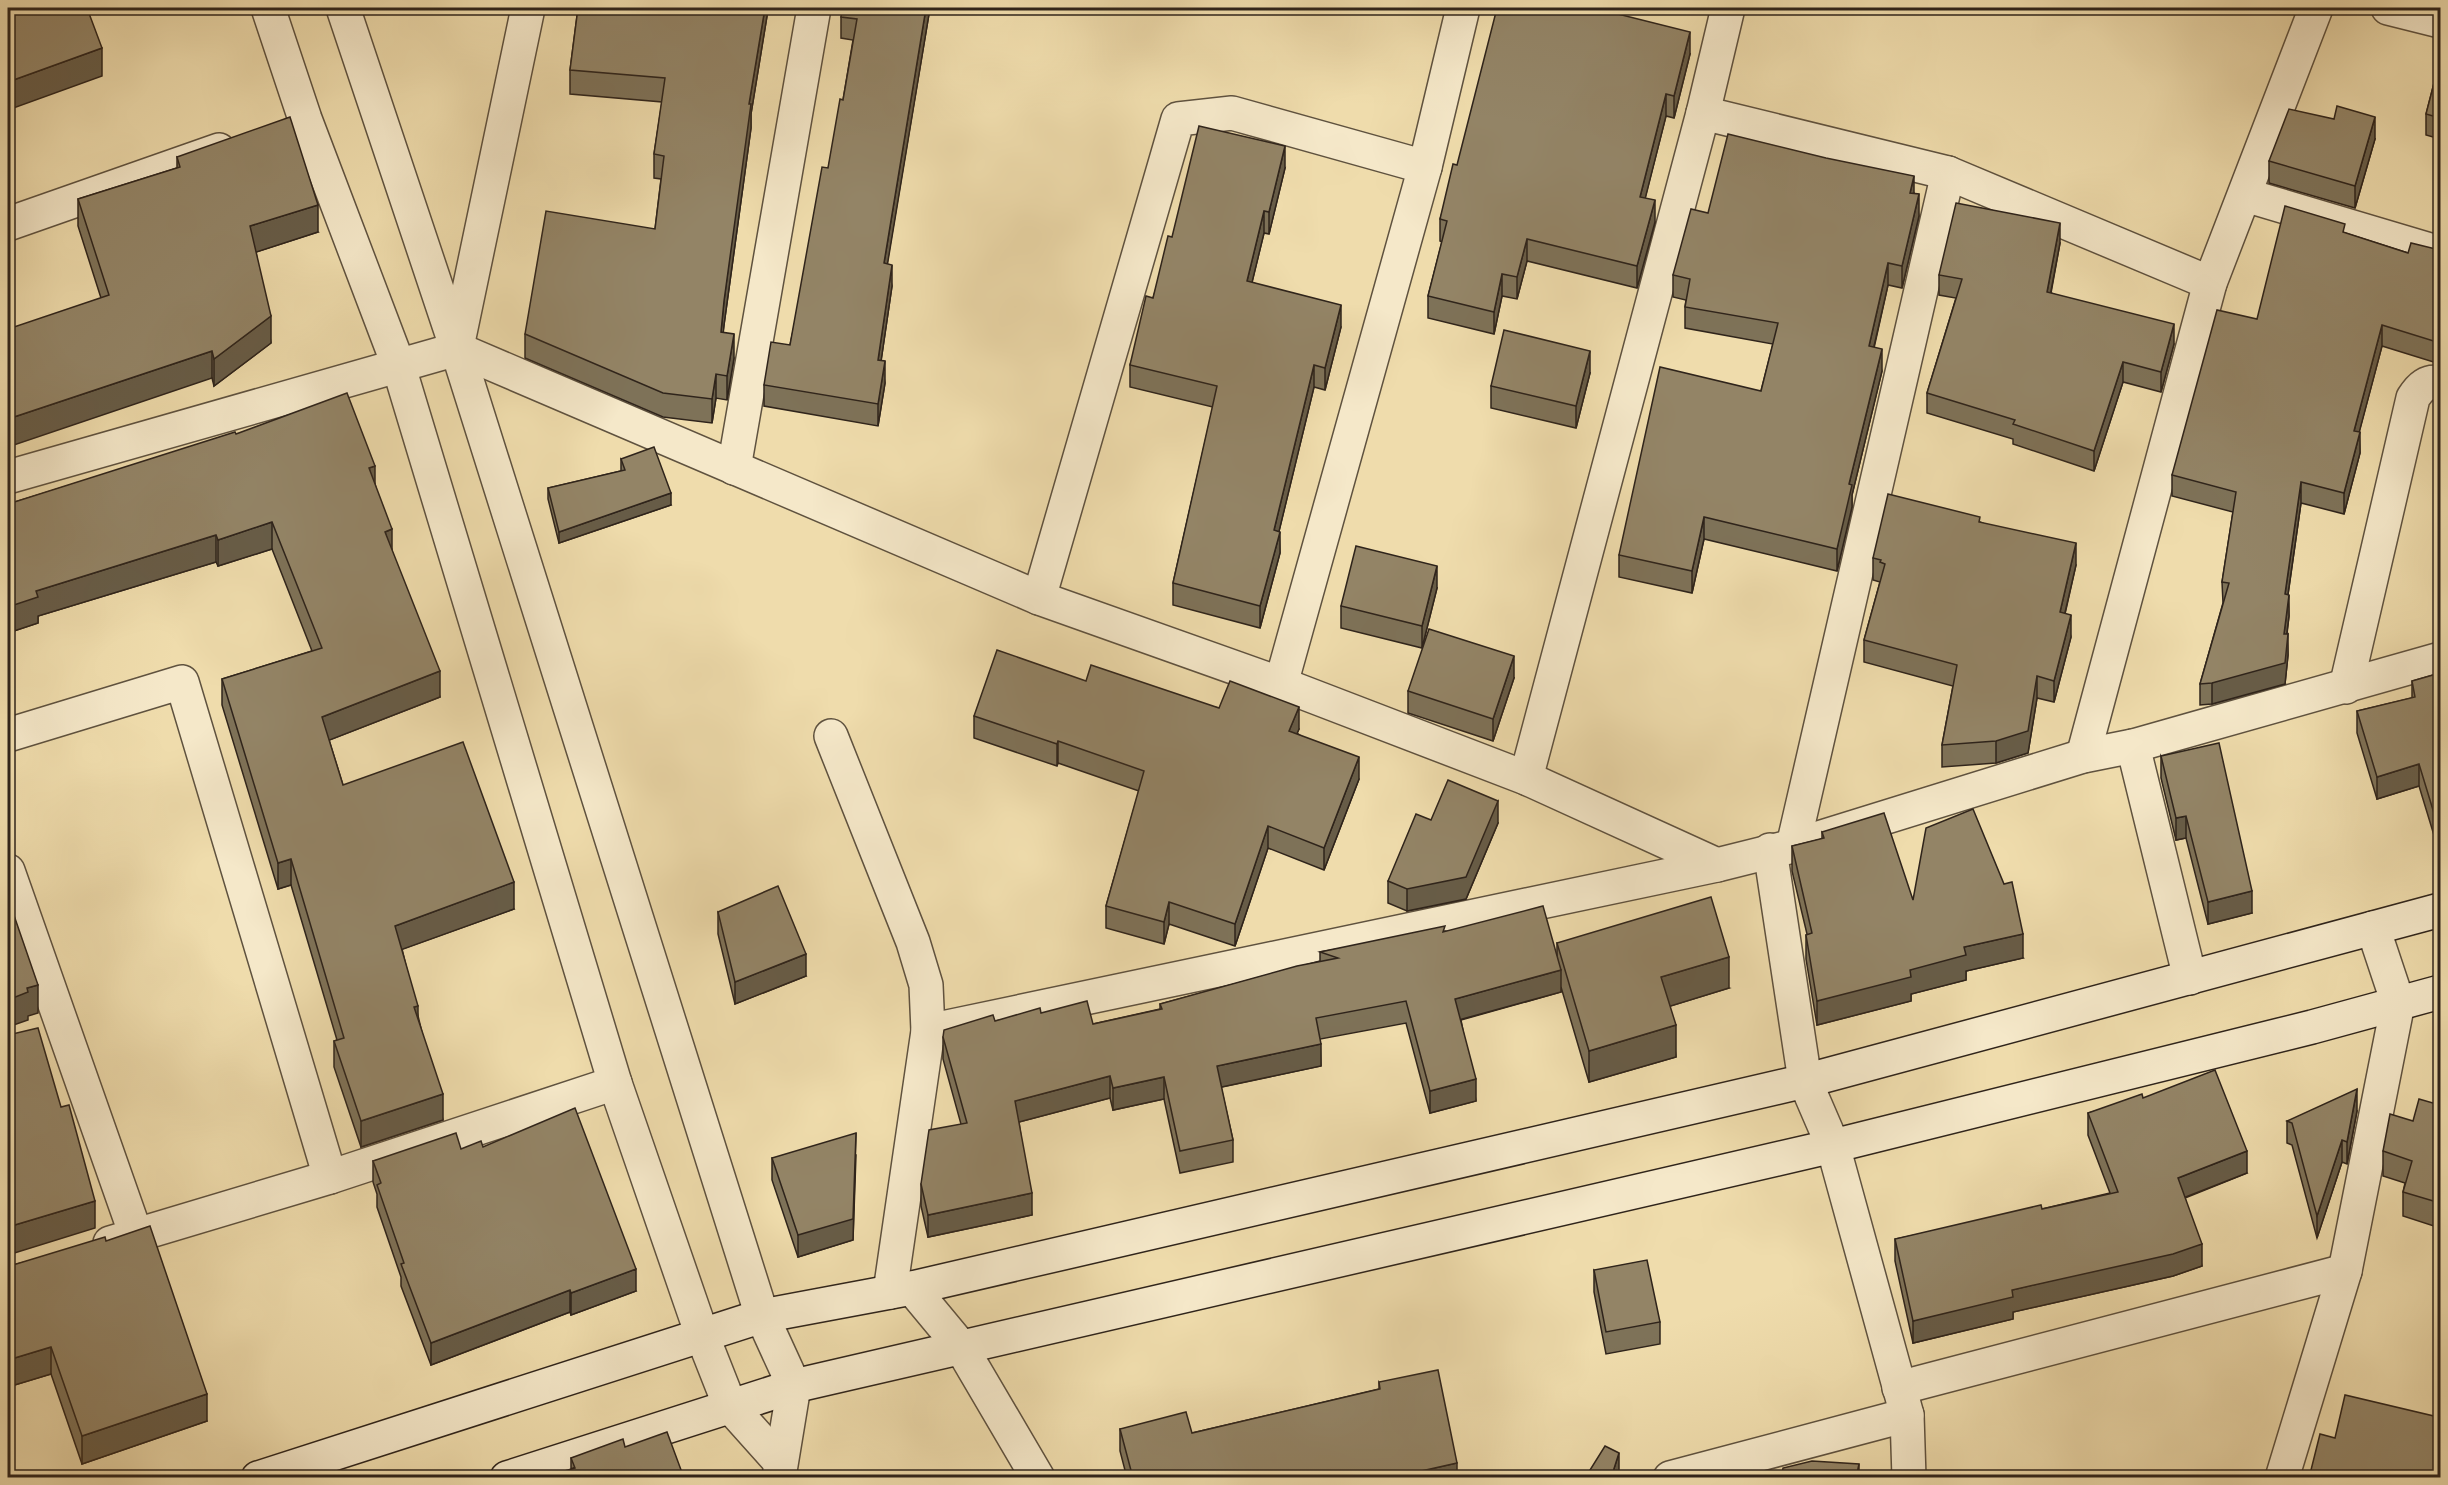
<svg xmlns="http://www.w3.org/2000/svg" width="2448" height="1485" viewBox="0 0 2448 1485" font-family="'Libre Caslon Text',serif">
  <rect width="100%" height="100%" fill="#efdcac"/>
  <filter id="stains"><feTurbulence type="fractalNoise" baseFrequency=".00333" numOctaves="4"/><feColorMatrix values="0 0 0 0 .2 0 0 0 0 .09 0 0 0 0 .02 0 0 0 .5 -.17"/></filter>
  <radialGradient id="worn" r=".72"><stop offset=".6" stop-color="#630" stop-opacity="0"/><stop offset="1" stop-color="#630" stop-opacity=".3"/></radialGradient>
  <g fill="none" stroke-linecap="round" stroke-linejoin="round">
    <g stroke="#5f523f" stroke-width="36">
      <g id="street">
        <path d="M268,8L305,119L398,364L615,1083L702,1335L730,1406L780,1462"/>
        <path d="M343,8L457,349L762,1316L794,1386L779,1477"/>
        <path d="M2388,8L2440,21"/>
        <path d="M1703,113L1948,173L2210,283"/>
        <path d="M2245,195L2440,253"/>
        <path d="M8,224L219,150"/>
        <path d="M457,347L528,8"/>
        <path d="M734,468L814,8"/>
        <path d="M8,477L457,349L1039,598L1281,684L1526,778L1717,865"/>
        <path d="M1039,598L1178,119L1232,113L1425,167"/>
        <path d="M1281,684L1425,167L1463,8"/>
        <path d="M2346,687L2413,398C2420,387 2427,380 2440,383"/>
        <path d="M8,735L182,682L330,1177"/>
        <path d="M831,736L913,942L926,985L928,1031L890,1292"/>
        <path d="M2133,746L2190,978"/>
        <path d="M2083,756L2210,283L2316,8"/>
        <path d="M1526,778L1703,113L1728,8"/>
        <path d="M1793,846L1948,173"/>
        <path d="M1770,850L1805,1081L1833,1146L1907,1415L1909,1478"/>
        <path d="M8,871L136,1235"/>
        <path d="M928,1031L1717,865L1793,846L2083,756L2133,746L2440,659"/>
        <path d="M110,1243L330,1177L615,1083"/>
        <path d="M912,1288L961,1347L1038,1478"/>
        <path d="M1899,1388L2345,1271"/>
        <path d="M1670,1478L1907,1415"/>
        <path d="M2282,1478L2345,1271L2398,1003L2373,928"/>
      </g>
    </g>
    <g stroke="#2f241b" stroke-width="36">
      <g id="secondary">
        <path d="M258,1478L762,1316L912,1288L1805,1081L2440,910"/>
        <path d="M507,1478L794,1386L1833,1146L2312,1027L2440,992"/>
      </g>
    </g>
    <use href="#street" stroke="#f5e8c9" stroke-width="33"/>
    <use href="#secondary" stroke="#f5e8c9" stroke-width="33"/>
  </g>
  <g fill="#7e7258" stroke="#2f241b" stroke-width="1.5">
    <path d="M578,8H775V11L768,10L751,114V128L724,325L723,332L734,358L727,400L716,398L712,423L663,417L525,358V334L655,229L661,179L654,178V154L662,102L570,94V70Z"/>
    <path d="M930,8L887,264L892,286L881,361L885,383L878,426L764,406V385L790,345L843,100L853,40L841,38V17Z"/>
    <path d="M1690,54L1674,118L1666,116L1645,198L1655,222L1637,288L1527,261L1517,299L1502,296L1494,334L1428,318V296L1442,242L1440,241V219L1457,165Z"/>
    <path d="M2440,60V139L2426,135V114Z"/>
    <path d="M2375,139L2355,208L2269,183V161Z"/>
    <path d="M177,157L318,232L256,252L271,343L214,386L212,378L101,298L78,226V199L177,168Z"/>
    <path d="M1285,168L1269,234L1264,233L1252,282L1341,327L1325,390L1314,387L1279,531L1280,553L1260,628L1173,605V583L1213,407L1130,387V365L1153,298L1172,237Z"/>
    <path d="M1914,193L1919,216L1902,288L1888,285L1874,348L1882,371L1852,495V507L1837,571L1704,539L1692,593L1619,577V555L1761,391L1773,344L1685,328V307L1686,300L1673,297V275L1708,213Z"/>
    <path d="M2440,201V234L2438,233V212Z"/>
    <path d="M2345,233L2408,253L2440,250V364L2382,346L2359,432L2360,453L2344,514L2301,503L2288,595L2289,616L2287,634L2288,655L2285,684L2212,704L2200,705V684L2223,603L2222,582L2233,512L2172,496V475L2257,319Z"/>
    <path d="M2060,243L2051,293L2174,344L2161,392L2123,382L2094,471L2013,444V439L1927,413V393L1956,298L1939,295V275Z"/>
    <path d="M1590,373L1576,428L1491,408V386Z"/>
    <path d="M236,434L375,484L392,551L440,697L329,740L343,785L514,909L402,949L443,1120L361,1147L334,1067V1041L337,1040L291,885L278,889L222,705V679L312,651L272,549L218,566L216,562L38,616V623L8,633V504Z"/>
    <path d="M621,459L671,505L559,543L548,499V488L621,471Z"/>
    <path d="M1980,522L2076,565L2065,614L2071,637L2054,702L2037,698L2028,753L1996,763L1942,767V745L1953,686L1864,662V640L1880,582L1873,580V558Z"/>
    <path d="M1437,588L1422,648L1341,628V606Z"/>
    <path d="M2440,673V855L2419,786L2377,799L2357,733V711L2412,698V681Z"/>
    <path d="M1514,678L1493,741L1408,713V691Z"/>
    <path d="M1086,681L1219,708L1299,729L1297,733L1359,779L1324,870L1268,848L1235,946L1169,924L1164,944L1106,928V906L1139,791L1058,763L1057,766L974,738V716Z"/>
    <path d="M2161,756L2252,913L2208,924L2186,838L2176,840L2161,778Z"/>
    <path d="M1431,820L1498,823L1466,899L1407,911L1388,903V881Z"/>
    <path d="M1822,832L1913,900L2023,958L1966,971V980L1911,994V1001L1817,1025L1806,959V935L1807,934L1792,871V846L1822,839Z"/>
    <path d="M718,912L806,976L735,1004L718,934Z"/>
    <path d="M1445,931L1557,956V943L1729,988L1670,1006L1676,1057L1589,1082L1561,987V992L1461,1020L1476,1101L1430,1113L1406,1023L1320,1039L1321,1066L1221,1087L1233,1140V1162L1180,1173L1164,1099L1113,1110L1110,1098L1019,1122L1032,1215L928,1237L921,1206V1184L961,1124L943,1059V1037L995,1021L1041,1013L1093,1024L1160,1009V1004L1320,961V952Z"/>
    <path d="M2143,1098L2247,1173L2185,1198L2202,1266L2173,1276L2013,1312V1319L1913,1343L1895,1261V1239L2042,1209L2110,1193L2088,1135V1113Z"/>
    <path d="M2440,1105V1228L2403,1216V1192L2405,1183L2383,1176V1151L2413,1121Z"/>
    <path d="M2357,1111L2347,1164L2342,1162L2317,1238L2292,1145L2287,1143V1121Z"/>
    <path d="M461,1149L636,1291L571,1315L570,1312L431,1365L401,1286V1277L377,1207V1194L373,1182V1161Z"/>
    <path d="M856,1155L853,1240L798,1257L772,1180V1158Z"/>
    <path d="M106,1241L207,1421L82,1464L51,1374L8,1387V1265H13Z"/>
    <path d="M1594,1270L1660,1322V1344L1606,1354L1594,1292Z"/>
    <path d="M1379,1382L1457,1478H1127L1120,1451V1429L1192,1433L1379,1389Z"/>
    <path d="M625,1447L571,1469V1458Z"/>
  </g>
  <g fill="#675c47" stroke="#2f241b" stroke-width="1.5">
    <path d="M765,8H768V10L751,114V128L724,325L721,356V332L724,301L749,104Z"/>
    <path d="M926,8H930L884,285V263Z"/>
    <path d="M1690,32V54L1674,118V96Z"/>
    <path d="M102,48V76L8,110V82Z"/>
    <path d="M1666,94V116L1640,219V197Z"/>
    <path d="M2375,117V139L2355,208V186Z"/>
    <path d="M1285,146V168L1269,234V212Z"/>
    <path d="M1914,176V198L1910,193Z"/>
    <path d="M1919,194V216L1902,288V266Z"/>
    <path d="M1655,200V222L1637,288V266Z"/>
    <path d="M318,205V232L250,254V226Z"/>
    <path d="M1264,211V233L1247,303V281Z"/>
    <path d="M2060,223V243L2047,312V292Z"/>
    <path d="M1527,239V261L1517,299V277Z"/>
    <path d="M1888,263V285L1869,368V346Z"/>
    <path d="M892,265V286L878,382V360Z"/>
    <path d="M1502,274V296L1494,334V312Z"/>
    <path d="M1341,305V327L1325,390V368Z"/>
    <path d="M271,316V343L214,386V359Z"/>
    <path d="M2174,324V344L2161,392V372Z"/>
    <path d="M2382,325V346L2354,452V431Z"/>
    <path d="M734,334V358L727,400V376Z"/>
    <path d="M1882,349V371L1852,495V507L1837,571V549L1849,484Z"/>
    <path d="M212,351V378L8,447V419Z"/>
    <path d="M1590,351V373L1576,428V406Z"/>
    <path d="M885,361V383L878,426V404Z"/>
    <path d="M2123,362V382L2094,471V451Z"/>
    <path d="M1314,365V387L1274,552V530Z"/>
    <path d="M716,374V398L712,423V399Z"/>
    <path d="M2360,432V453L2344,514V493Z"/>
    <path d="M375,466V493L369,468Z"/>
    <path d="M2301,482V503L2285,615V594Z"/>
    <path d="M671,493V505L559,543V532Z"/>
    <path d="M1704,517V539L1692,593V571Z"/>
    <path d="M272,522V549L218,566V540Z"/>
    <path d="M392,529V556L385,532Z"/>
    <path d="M1280,532V553L1260,628V606Z"/>
    <path d="M216,535V562L38,616V623L8,633V607L36,591Z"/>
    <path d="M2076,543V565L2060,634V612Z"/>
    <path d="M1437,566V588L1422,648V626Z"/>
    <path d="M2289,595V616L2284,655V634Z"/>
    <path d="M2071,615V637L2054,702V681Z"/>
    <path d="M2288,634V655L2285,684L2212,704V683Z"/>
    <path d="M1514,656V678L1493,741V719Z"/>
    <path d="M440,671V697L322,743V717Z"/>
    <path d="M2037,676V698L2028,753L1996,763V741Z"/>
    <path d="M1299,707V729L1289,752V731Z"/>
    <path d="M1058,741V763L1057,766V744Z"/>
    <path d="M1359,757V779L1324,870V848Z"/>
    <path d="M2419,764V786L2377,799V777Z"/>
    <path d="M1498,801V823L1466,899L1407,911V889Z"/>
    <path d="M2186,816V838L2176,840V818Z"/>
    <path d="M1268,826V848L1235,946V924Z"/>
    <path d="M291,859V885L278,889V863Z"/>
    <path d="M514,882V909L395,952V926Z"/>
    <path d="M2252,891V913L2208,924V902Z"/>
    <path d="M1169,902V924L1164,944V922Z"/>
    <path d="M2023,934V958L1966,971V980L1911,994V1001L1817,1025V1001L1910,970L1964,947Z"/>
    <path d="M806,954V976L735,1004V982Z"/>
    <path d="M1729,957V988L1661,1009V977Z"/>
    <path d="M1561,970V992L1455,1021V999Z"/>
    <path d="M38,985V1013L28,1016V1020L8,1027V1000L27,988Z"/>
    <path d="M418,1006V1032L414,1007Z"/>
    <path d="M1676,1025V1057L1589,1082V1051Z"/>
    <path d="M1321,1044V1066L1217,1088V1066Z"/>
    <path d="M1110,1076V1098L1015,1123V1101Z"/>
    <path d="M1164,1077V1099L1113,1110V1088Z"/>
    <path d="M1476,1079V1101L1430,1113V1091Z"/>
    <path d="M2357,1089V1111L2347,1164V1142Z"/>
    <path d="M443,1094V1120L361,1147V1121Z"/>
    <path d="M856,1133L853,1240L798,1257V1235Z"/>
    <path d="M2342,1140V1162L2317,1238V1216Z"/>
    <path d="M2247,1151V1173L2178,1200V1178Z"/>
    <path d="M1032,1193V1215L928,1237V1215Z"/>
    <path d="M95,1201V1228L8,1255V1227Z"/>
    <path d="M2202,1244V1266L2173,1276L2013,1312V1319L1913,1343V1321L2012,1290Z"/>
    <path d="M636,1269V1291L571,1315V1293Z"/>
    <path d="M570,1290V1312L431,1365V1343Z"/>
    <path d="M51,1347V1374L8,1387V1360Z"/>
    <path d="M207,1394V1421L82,1464V1436Z"/>
    <path d="M1619,1453V1478H1611Z"/>
    <path d="M1457,1463V1478H1390Z"/>
    <path d="M1859,1464V1478H1856Z"/>
  </g>
  <g fill="#938466" stroke="#2f241b" stroke-width="1.5">
    <path d="M8,8H87L102,48L8,82Z"/>
    <path d="M578,8H765L749,104H751L724,301L721,332L734,334L727,376L716,374L712,399L663,393L525,334L546,211L655,229L664,156L654,154L665,78L570,70Z"/>
    <path d="M842,8H926L884,263L892,265L878,360L885,361L878,404L764,385L771,342L790,345L822,167L828,168L840,99L843,100L857,19L841,17Z"/>
    <path d="M1497,8H1594L1690,32L1674,96L1666,94L1640,197L1655,200L1637,266L1527,239L1517,277L1502,274L1494,312L1428,296L1447,221L1440,219L1453,164L1457,165Z"/>
    <path d="M2440,60V118L2426,114Z"/>
    <path d="M2337,106L2375,117L2355,186L2269,161L2289,109L2334,119Z"/>
    <path d="M290,117L318,205L250,226L271,316L214,359L212,351L8,419V329L109,295L78,199L180,167L177,157Z"/>
    <path d="M1199,126L1285,146L1269,212L1264,211L1247,281L1341,305L1325,368L1314,365L1274,530L1280,532L1260,606L1173,583L1217,386L1130,365L1146,296L1153,298L1168,236L1172,237Z"/>
    <path d="M1728,134L1826,158L1914,176L1910,193L1919,194L1902,266L1888,263L1869,346L1882,349L1849,484L1852,485L1837,549L1704,517L1692,571L1619,555L1660,367L1761,391L1778,323L1685,307L1690,279L1673,275L1691,209L1708,213Z"/>
    <path d="M2440,201V213L2438,212Z"/>
    <path d="M1956,203L2060,223L2047,292L2174,324L2161,372L2123,362L2094,451L2013,424L2015,420L1927,393L1962,279L1939,275Z"/>
    <path d="M2285,206L2345,224L2343,232L2408,253L2411,243L2440,250V343L2382,325L2354,431L2360,432L2344,493L2301,482L2285,594L2289,595L2284,634H2288L2285,663L2212,683L2200,684L2229,583L2222,582L2236,492L2172,475L2217,310L2257,319Z"/>
    <path d="M1504,330L1590,351L1576,406L1491,386Z"/>
    <path d="M347,393L375,466L369,468L392,529L385,532L440,671L322,717L343,785L463,742L514,882L395,926L418,1006L414,1007L443,1094L361,1121L334,1041L344,1038L291,859L278,863L222,679L322,648L272,522L218,540L216,535L36,591L38,597L8,607V504L235,432L236,434Z"/>
    <path d="M654,447L671,493L559,532L548,488L625,470L621,459Z"/>
    <path d="M1888,494L1980,517L1979,522L2076,543L2060,612L2071,615L2054,681L2037,676L2028,731L1996,741L1942,745L1957,665L1864,640L1885,564L1880,562L1881,560L1873,558Z"/>
    <path d="M1356,546L1437,566L1422,626L1341,606Z"/>
    <path d="M1429,629L1514,656L1493,719L1408,691Z"/>
    <path d="M997,650L1086,681L1091,665L1219,708L1230,681L1299,707L1289,731L1359,757L1324,848L1268,826L1235,924L1169,902L1164,922L1106,906L1144,771L1058,741L1057,744L974,716Z"/>
    <path d="M2440,673V833L2419,764L2377,777L2357,711L2415,697L2412,681Z"/>
    <path d="M2219,743L2252,891L2208,902L2186,816L2176,818L2161,756Z"/>
    <path d="M1448,780L1498,801L1466,877L1407,889L1388,881L1416,814L1431,820Z"/>
    <path d="M1973,809L2004,884L2012,882L2023,934L1964,947L1966,955L1910,970L1911,977L1817,1001L1806,935L1812,933L1792,846L1824,838L1822,832L1884,813L1913,900L1926,828Z"/>
    <path d="M778,886L806,954L735,982L718,912Z"/>
    <path d="M1711,897L1729,957L1661,977L1676,1025L1589,1051L1557,943Z"/>
    <path d="M8,898L38,985L27,988L28,992L8,1000Z"/>
    <path d="M1543,906L1561,970L1455,999L1476,1079L1430,1091L1406,1001L1316,1018L1321,1044L1217,1066L1233,1140L1180,1151L1164,1077L1113,1088L1110,1076L1015,1101L1032,1193L928,1215L921,1184L929,1130L967,1123L943,1037L944,1030L993,1015L995,1021L1040,1008L1041,1013L1087,1001L1093,1024L1162,1009L1160,1004L1297,966L1338,958L1320,952L1445,926L1443,932Z"/>
    <path d="M38,1028L61,1107L69,1105L95,1201L8,1227V1035Z"/>
    <path d="M2215,1070L2247,1151L2178,1178L2202,1244L2173,1254L2012,1290L2013,1297L1913,1321L1895,1239L2041,1205L2042,1209L2118,1192L2088,1113L2142,1094L2143,1098Z"/>
    <path d="M2357,1089L2347,1142L2342,1140L2317,1216L2292,1123L2287,1121Z"/>
    <path d="M2419,1099L2440,1105V1203L2403,1192L2412,1161L2383,1151L2390,1114L2413,1121Z"/>
    <path d="M575,1108L636,1269L571,1293L570,1290L431,1343L401,1264L404,1263L377,1185L381,1183L373,1161L456,1133L461,1149L481,1141L483,1147Z"/>
    <path d="M856,1133L853,1219L798,1235L772,1158Z"/>
    <path d="M150,1226L207,1394L82,1436L51,1347L8,1360V1265H13L105,1237L106,1241Z"/>
    <path d="M1647,1260L1660,1322L1606,1332L1594,1270Z"/>
    <path d="M1438,1370L1457,1463L1390,1478H1133L1120,1429L1186,1412L1192,1433L1380,1389L1379,1382Z"/>
    <path d="M2440,1391V1478H2309L2320,1434L2335,1438L2345,1395L2434,1416Z"/>
    <path d="M667,1432L684,1478H540L575,1468L571,1458L623,1439L625,1447Z"/>
    <path d="M1605,1446L1619,1453L1611,1478H1585Z"/>
    <path d="M1812,1461L1859,1464L1856,1478H1781L1783,1468Z"/>
  </g>
  <rect width="2448" height="1485" fill="none" stroke="#efdcac" stroke-width="30"/>
  <rect x="9" y="9" width="2430" height="1467" fill="none" stroke="#2f241b" stroke-width="3"/>
  <rect x="15" y="15" width="2418" height="1455" fill="none" stroke="#2f241b" stroke-width="1.5"/>
  <rect width="100%" height="100%" filter="url(#stains)"/>
  <rect width="100%" height="100%" fill="url(#worn)"/>
</svg>
